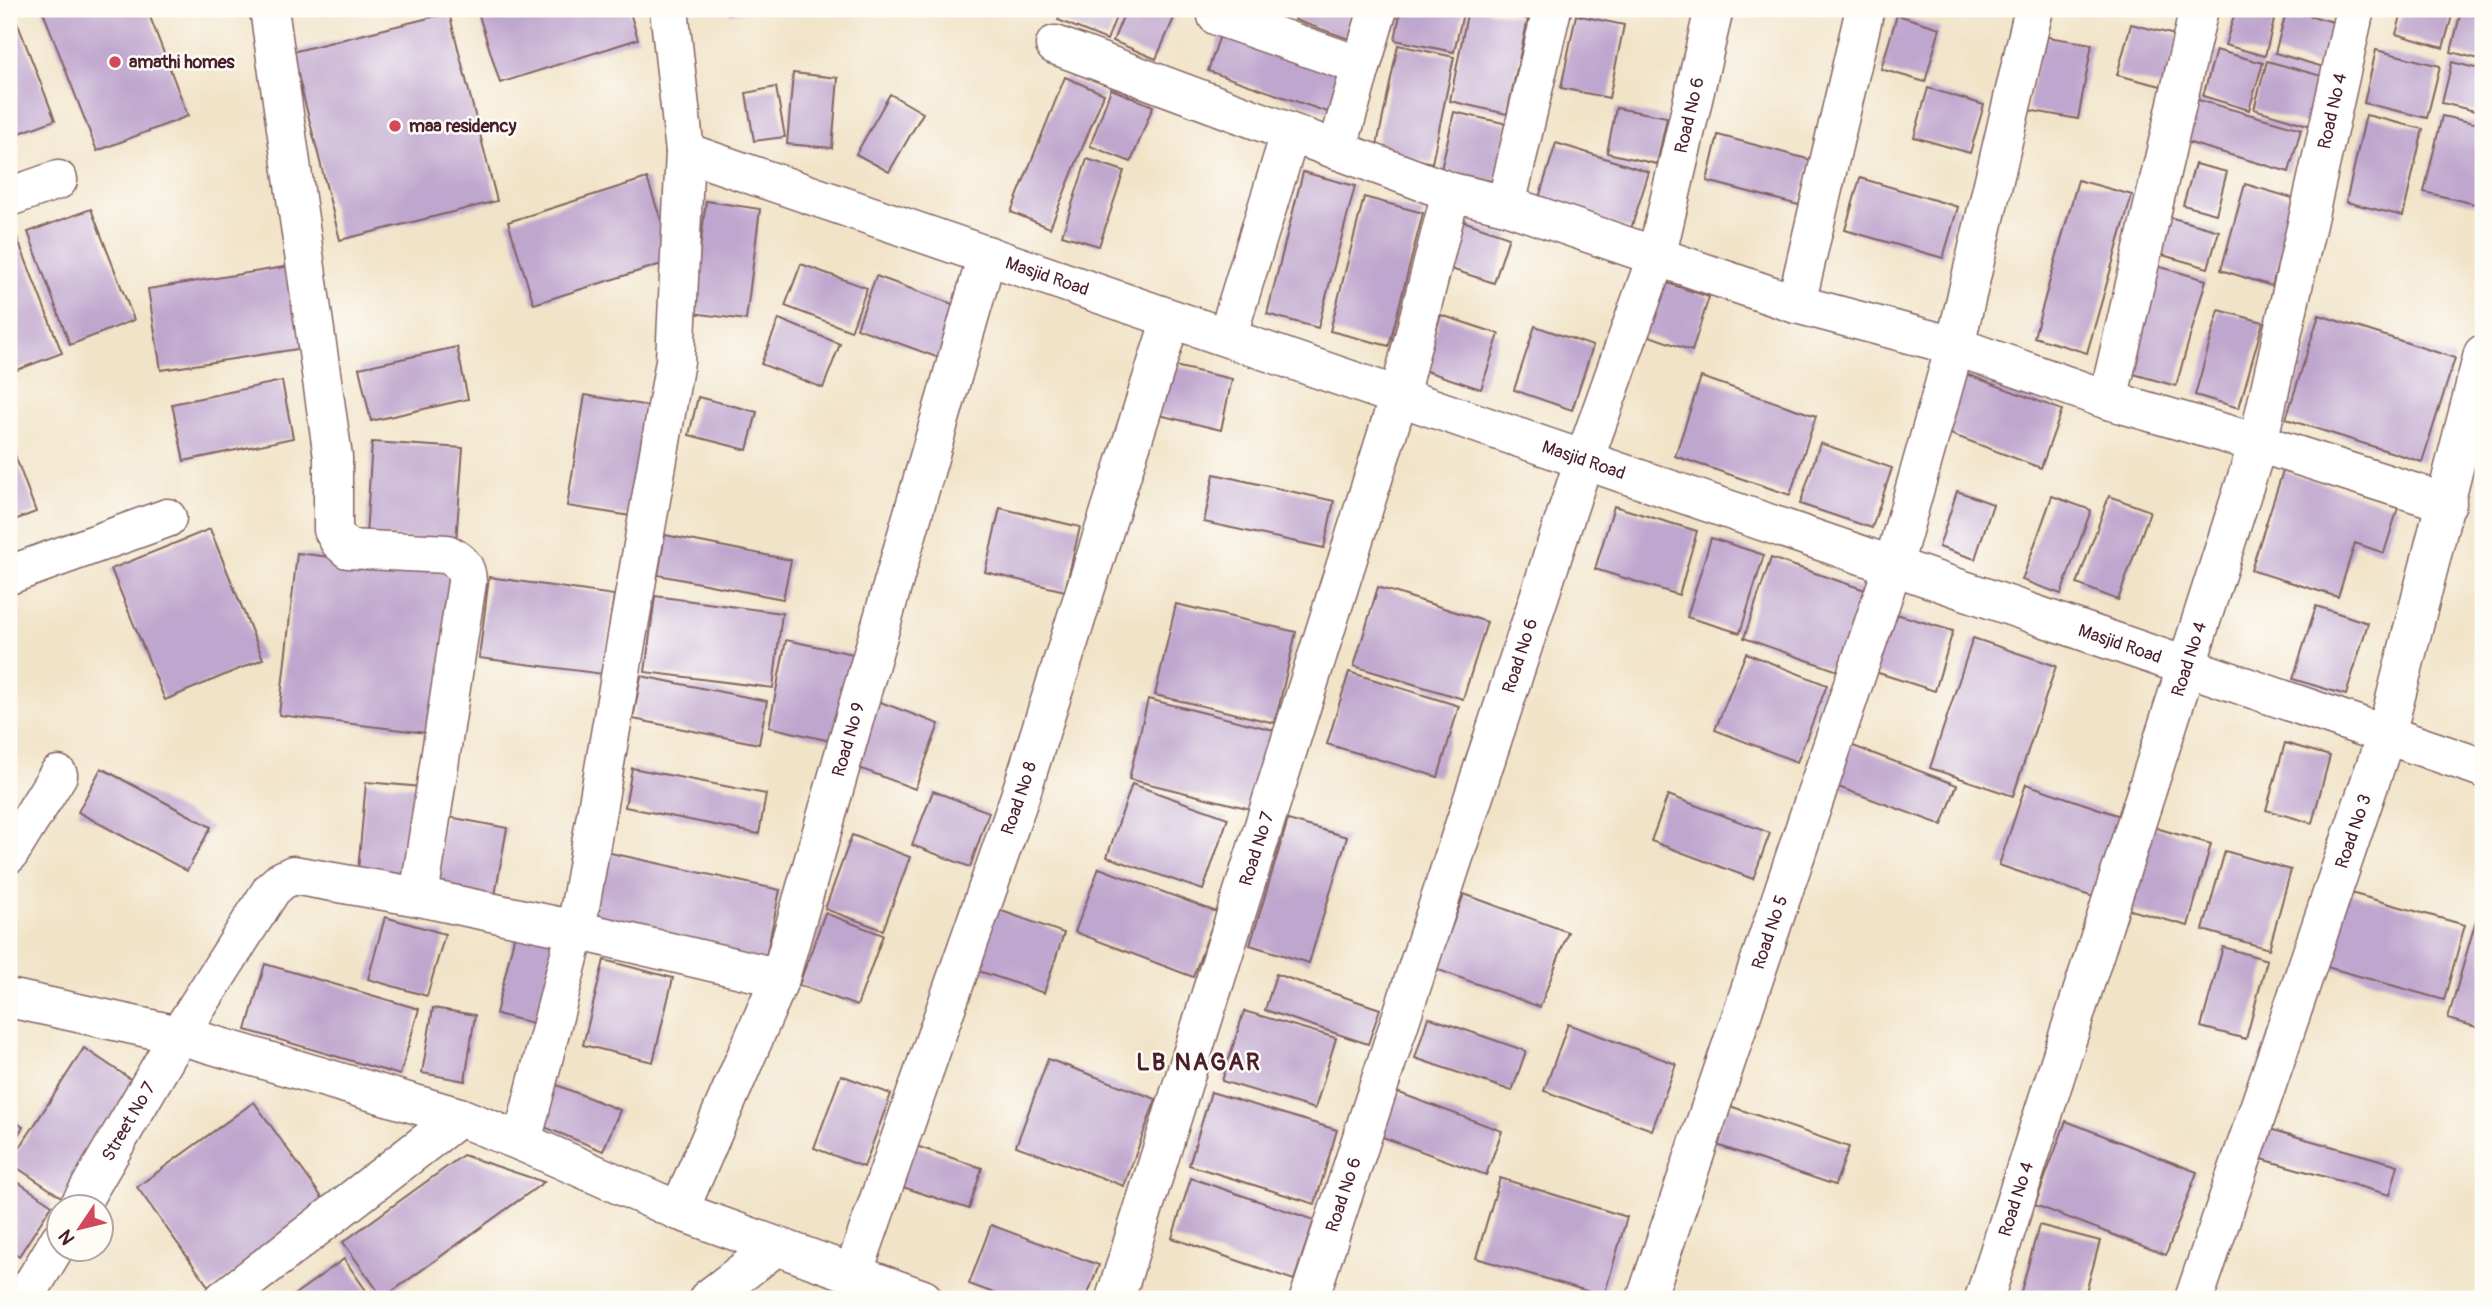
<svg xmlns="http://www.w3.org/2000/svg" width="2492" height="1308" viewBox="0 0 2492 1308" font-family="Pangolin,sans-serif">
  <rect width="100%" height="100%" fill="#fdfcf7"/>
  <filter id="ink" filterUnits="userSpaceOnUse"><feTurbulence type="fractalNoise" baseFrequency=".0143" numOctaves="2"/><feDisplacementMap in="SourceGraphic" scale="14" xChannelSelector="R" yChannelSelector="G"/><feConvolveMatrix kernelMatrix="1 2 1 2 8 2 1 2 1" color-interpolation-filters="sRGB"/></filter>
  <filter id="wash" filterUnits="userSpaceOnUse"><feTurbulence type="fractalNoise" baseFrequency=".00686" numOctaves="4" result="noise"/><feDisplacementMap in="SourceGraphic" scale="28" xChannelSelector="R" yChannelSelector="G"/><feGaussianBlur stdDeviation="1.57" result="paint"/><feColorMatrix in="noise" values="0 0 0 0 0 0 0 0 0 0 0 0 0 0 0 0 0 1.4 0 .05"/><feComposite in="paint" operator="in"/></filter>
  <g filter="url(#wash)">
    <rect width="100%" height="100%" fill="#f1e3c7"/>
    <g id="blocks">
      <g fill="#bfa6ce">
        <path d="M9,9H12L55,120L9,137Z"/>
        <path d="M42,9H147L188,116L97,151Z"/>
        <path d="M477,9H629L638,39L500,83Z"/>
        <path d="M728,9H752V10L729,14Z"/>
        <path d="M1062,9H1119L1107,40L1058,20Z"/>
        <path d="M1126,9H1178L1156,59L1113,41Z"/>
        <path d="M1225,9H1283L1274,31Z"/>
        <path d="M1299,9H1366L1355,41L1295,20Z"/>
        <path d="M1401,9H1464L1454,52L1395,40Z"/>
        <path d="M1468,9H1482L1528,19L1507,114L1450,101Z"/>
        <path d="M2236,9H2277L2265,56L2225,45Z"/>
        <path d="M2287,9L2340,24L2327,68L2275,53Z"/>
        <path d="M2403,9H2454L2443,48L2396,34Z"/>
        <path d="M2461,11L2483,16V60L2451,52Z"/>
        <path d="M449,13L497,201L340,240L292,52Z"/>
        <path d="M1576,15L1624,25L1609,98L1561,88Z"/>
        <path d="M1897,15L1940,28L1925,82L1881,69Z"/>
        <path d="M1224,23L1349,67L1333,114L1208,71Z"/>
        <path d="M2131,24L2179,36L2165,87L2117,75Z"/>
        <path d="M2041,36L2092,44L2078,119L2028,110Z"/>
        <path d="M1398,45L1454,57L1432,163L1376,150Z"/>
        <path d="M2216,50L2263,63L2249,110L2203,96Z"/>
        <path d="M2376,50L2440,66L2427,118L2364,103Z"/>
        <path d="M2267,61L2325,77L2311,126L2254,109Z"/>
        <path d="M2452,62L2483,70V113L2442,103Z"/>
        <path d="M793,73L838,78L832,148L787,144Z"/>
        <path d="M1065,77L1104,94L1050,228L1011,212Z"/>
        <path d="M776,87L785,137L754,141L746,93Z"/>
        <path d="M1928,88L1984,105L1970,153L1914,137Z"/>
        <path d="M1111,89L1153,106L1131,162L1090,146Z"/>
        <path d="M890,94L923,113L889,172L856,154Z"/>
        <path d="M2195,99L2301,129L2289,172L2183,141Z"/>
        <path d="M1616,108L1667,117L1657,164L1607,153Z"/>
        <path d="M1454,112L1508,124L1496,182L1441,170Z"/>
        <path d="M2366,115L2423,129L2403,216L2346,202Z"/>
        <path d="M2442,116L2483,125V206L2424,192Z"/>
        <path d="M1718,135L1811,160L1799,205L1707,181Z"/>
        <path d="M1556,143L1649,172L1631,229L1538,201Z"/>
        <path d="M1087,159L1124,171L1099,246L1062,235Z"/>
        <path d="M2195,164L2227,172L2216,214L2183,205Z"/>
        <path d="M1303,172L1355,186L1318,328L1267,314Z"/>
        <path d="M647,178L674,260L534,304L508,222Z"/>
        <path d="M1860,178L1958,207L1943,258L1845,230Z"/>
        <path d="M2078,180L2132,195L2087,353L2034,337Z"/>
        <path d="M2245,184L2296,199L2272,286L2221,270Z"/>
        <path d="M1364,197L1423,213L1389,346L1330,331Z"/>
        <path d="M706,201L760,209L746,320L692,313Z"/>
        <path d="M91,209L134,320L70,345L28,232Z"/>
        <path d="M2169,217L2219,231L2208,268L2159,254Z"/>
        <path d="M1457,219L1509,237L1494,283L1442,266Z"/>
        <path d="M16,235L62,353L9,373V238Z"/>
        <path d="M2146,263L2206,280L2176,386L2116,369Z"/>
        <path d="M801,264L867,288L851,331L785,306Z"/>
        <path d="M291,266L304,348L161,370L148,289Z"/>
        <path d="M876,276L958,306L939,358L857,328Z"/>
        <path d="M1655,279L1709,297L1692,351L1638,332Z"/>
        <path d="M2219,310L2263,322L2239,408L2195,395Z"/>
        <path d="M1441,315L1499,334L1481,389L1423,370Z"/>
        <path d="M2319,315L2455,358L2422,462L2286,419Z"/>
        <path d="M779,319L840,344L823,388L761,364Z"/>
        <path d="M1535,326L1593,346L1572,410L1514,390Z"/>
        <path d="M457,347L468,399L371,421L359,368Z"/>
        <path d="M1170,365L1232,379L1221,430L1159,415Z"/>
        <path d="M1966,374L2062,410L2041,468L1945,432Z"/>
        <path d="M1701,377L1816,416L1790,495L1675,456Z"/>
        <path d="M282,381L293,438L184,461L172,404Z"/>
        <path d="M585,395L649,406L631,516L567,506Z"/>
        <path d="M698,397L757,412L747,450L689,435Z"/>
        <path d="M9,439L36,512L9,522Z"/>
        <path d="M372,442L463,448L456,542L366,536Z"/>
        <path d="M1820,443L1892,468L1872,528L1800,504Z"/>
        <path d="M2283,471L2398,508L2384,553L2355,543L2338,597L2251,570Z"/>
        <path d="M1214,474L1334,501L1324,548L1204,522Z"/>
        <path d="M1957,491L1993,504L1975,559L1939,547Z"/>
        <path d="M2052,496L2091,510L2061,594L2022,580Z"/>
        <path d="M2109,496L2150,511L2118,600L2077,584Z"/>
        <path d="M1614,506L1697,531L1679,595L1595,569Z"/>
        <path d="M1000,508L1080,527L1065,591L985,572Z"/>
        <path d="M210,529L263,659L165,700L111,569Z"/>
        <path d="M665,535L791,560L783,599L658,575Z"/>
        <path d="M1711,538L1764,555L1740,633L1687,617Z"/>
        <path d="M297,553L453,572L434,734L279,715Z"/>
        <path d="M1771,558L1865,590L1838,671L1744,638Z"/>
        <path d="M489,577L614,595L603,674L479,658Z"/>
        <path d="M1378,587L1487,622L1463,699L1354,666Z"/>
        <path d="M655,596L782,613L773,688L645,672Z"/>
        <path d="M1176,604L1296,632L1275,723L1155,695Z"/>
        <path d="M2316,606L2368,623L2346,695L2293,679Z"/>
        <path d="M1886,611L1953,631L1935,691L1869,670Z"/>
        <path d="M1973,638L2056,666L2013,796L1930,768Z"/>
        <path d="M786,640L853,654L835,742L769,727Z"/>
        <path d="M1746,653L1827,685L1797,762L1715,730Z"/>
        <path d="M1349,672L1459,706L1438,777L1327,744Z"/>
        <path d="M641,676L767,701L759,744L633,719Z"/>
        <path d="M1148,699L1274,730L1255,810L1129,779Z"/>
        <path d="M875,700L939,724L915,789L851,765Z"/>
        <path d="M1845,743L1957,785L1942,825L1830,784Z"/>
        <path d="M2285,743L2330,756L2312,823L2266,810Z"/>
        <path d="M101,768L211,827L187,871L78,812Z"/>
        <path d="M632,768L766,794L759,834L625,807Z"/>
        <path d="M366,782L422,787L414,877L358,871Z"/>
        <path d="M1132,784L1228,818L1203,890L1107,857Z"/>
        <path d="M2026,784L2123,817L2096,898L1999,865Z"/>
        <path d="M933,791L989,812L970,867L912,845Z"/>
        <path d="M1668,795L1770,833L1753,879L1651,841Z"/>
        <path d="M444,816L507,828L494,901L430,888Z"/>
        <path d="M1288,820L1347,837L1309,963L1250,945Z"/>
        <path d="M2149,826L2211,844L2188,926L2127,909Z"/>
        <path d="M852,835L910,857L883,930L825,909Z"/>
        <path d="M2225,851L2291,870L2269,949L2203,930Z"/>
        <path d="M606,852L780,890L765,961L591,925Z"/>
        <path d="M1099,868L1217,912L1193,977L1075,932Z"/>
        <path d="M2347,892L2465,925L2444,1000L2327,967Z"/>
        <path d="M1464,894L1568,932L1540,1007L1436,969Z"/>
        <path d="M996,909L1064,933L1044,993L976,970Z"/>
        <path d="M825,913L883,935L857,1006L799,985Z"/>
        <path d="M385,917L445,934L427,996L368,979Z"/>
        <path d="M2476,920L2483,922V1029L2448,1019Z"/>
        <path d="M516,929L557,938L537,1024L496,1014Z"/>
        <path d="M2223,947L2267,960L2246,1039L2201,1027Z"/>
        <path d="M604,960L673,978L653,1062L583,1045Z"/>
        <path d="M265,964L419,1009L400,1075L246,1030Z"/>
        <path d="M1276,974L1380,1009L1368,1044L1265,1010Z"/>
        <path d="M433,1008L475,1015L465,1081L422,1073Z"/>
        <path d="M1244,1011L1336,1038L1315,1109L1222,1081Z"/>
        <path d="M1428,1017L1526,1051L1512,1091L1415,1058Z"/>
        <path d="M1568,1024L1676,1064L1652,1130L1544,1091Z"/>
        <path d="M84,1048L141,1086L66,1200L10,1163Z"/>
        <path d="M1048,1059L1156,1099L1124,1186L1016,1146Z"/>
        <path d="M841,1075L891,1094L864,1167L814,1148Z"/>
        <path d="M549,1082L620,1110L603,1151L532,1122Z"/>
        <path d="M1394,1091L1502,1131L1486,1175L1377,1135Z"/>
        <path d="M1211,1092L1337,1130L1315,1204L1189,1165Z"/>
        <path d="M254,1102L328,1206L211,1290L137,1187Z"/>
        <path d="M1727,1105L1849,1147L1835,1185L1714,1144Z"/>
        <path d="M9,1117L23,1127L9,1148Z"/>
        <path d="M2066,1121L2197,1172L2166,1255L2035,1205Z"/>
        <path d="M2266,1128L2398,1165L2390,1195L2258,1158Z"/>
        <path d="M904,1142L982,1168L969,1209L891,1183Z"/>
        <path d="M463,1155L544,1182L383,1298L343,1242Z"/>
        <path d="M9,1176L52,1205L19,1256L9,1249Z"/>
        <path d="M1191,1178L1314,1220L1294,1280L1172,1238Z"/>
        <path d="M1500,1178L1627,1217L1604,1296L1476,1258Z"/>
        <path d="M991,1225L1099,1265L1086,1299H1010L969,1284Z"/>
        <path d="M2039,1225L2100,1241L2084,1299H2019Z"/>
        <path d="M344,1259L372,1299H288Z"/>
      </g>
    </g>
  </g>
  <g filter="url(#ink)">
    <use href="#blocks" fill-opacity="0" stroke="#846462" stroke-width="2"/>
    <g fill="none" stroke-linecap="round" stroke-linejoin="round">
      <g stroke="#846462" stroke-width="41">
        <g id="minor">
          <path d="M269,9L333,457V530L339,541L348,549L447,554C460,561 467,566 467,582L419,897"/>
          <path d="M1378,9L1337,150L1451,192L1506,205L1796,304L1955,346L2108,400L2258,443L2447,503"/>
          <path d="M1217,16L1361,66"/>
          <path d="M1055,45L1337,150"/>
          <path id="s1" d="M685,152L2483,768"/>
          <path d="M9,197L58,180"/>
          <path d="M1506,205L1552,9"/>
          <path d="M1796,304L1865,9"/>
          <path d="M1227,337L1290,134"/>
          <path d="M2108,400L2199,9"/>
          <path d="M9,575L167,518"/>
          <path d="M9,854L58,775"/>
          <path d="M9,998L179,1035L459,1117L522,1142L679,1211L923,1299"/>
          <path d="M522,1142L576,930L675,361L685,152L669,9"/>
          <path id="s2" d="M79,1206L179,1035L272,889L281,881L293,875L419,897L576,930L780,978"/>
          <path id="s3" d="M679,1211L780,978L987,255"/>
          <path id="s4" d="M853,1274L1020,796L1171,319"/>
          <path d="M24,1299L60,1239"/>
          <path d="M224,1299L459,1117"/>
          <path d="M708,1299L775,1247"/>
          <path id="s5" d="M1115,1299L1399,396L1451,192"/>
          <path id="s6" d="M1309,1299L1584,460L1656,258L1714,9"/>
          <path id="s7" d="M1646,1299L1893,566L1955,346L2034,9"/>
          <path id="s8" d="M1984,1299L2258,443L2355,9"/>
          <path id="s9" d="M2194,1299L2386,735L2483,354"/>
        </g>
      </g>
      <use href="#minor" stroke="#fff" stroke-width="38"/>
    </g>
  </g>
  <g fill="#d1495b" stroke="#fdfcf7" stroke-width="2.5">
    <circle cx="115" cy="62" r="7"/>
    <circle cx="395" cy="126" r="7"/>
  </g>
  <g text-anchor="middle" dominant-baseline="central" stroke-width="5" stroke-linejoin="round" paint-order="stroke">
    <g font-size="18" font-weight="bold" fill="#4a1f2b" stroke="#fdfcf7" text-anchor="start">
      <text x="129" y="62">amathi homes</text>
      <text x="409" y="126">maa residency</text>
    </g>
    <g font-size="18" fill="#4a1f2b" stroke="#fdfcf7">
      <text stroke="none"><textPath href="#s8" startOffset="1239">Road No 4</textPath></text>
      <text stroke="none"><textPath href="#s6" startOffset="1244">Road No 6</textPath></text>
      <text stroke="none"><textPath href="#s1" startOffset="383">Masjid Road</textPath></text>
      <text stroke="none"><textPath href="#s1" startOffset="950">Masjid Road</textPath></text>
      <text stroke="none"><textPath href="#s1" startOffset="1517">Masjid Road</textPath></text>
      <text stroke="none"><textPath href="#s6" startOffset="677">Road No 6</textPath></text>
      <text stroke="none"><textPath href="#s8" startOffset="672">Road No 4</textPath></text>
      <text stroke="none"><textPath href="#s3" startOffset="502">Road No 9</textPath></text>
      <text stroke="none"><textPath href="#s4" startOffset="504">Road No 8</textPath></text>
      <text stroke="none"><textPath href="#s9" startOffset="494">Road No 3</textPath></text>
      <text stroke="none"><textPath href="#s5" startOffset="472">Road No 7</textPath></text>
      <text stroke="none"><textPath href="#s7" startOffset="387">Road No 5</textPath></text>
      <text stroke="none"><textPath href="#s2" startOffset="98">Street No 7</textPath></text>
      <text stroke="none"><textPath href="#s6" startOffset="110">Road No 6</textPath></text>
      <text stroke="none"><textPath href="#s8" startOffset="105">Road No 4</textPath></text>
    </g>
    <g font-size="24" font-weight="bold" letter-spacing="2" fill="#4a1f2b" stroke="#fdfcf7">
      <text x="1199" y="1062">LB NAGAR</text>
    </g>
  </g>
  <rect width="2492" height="1308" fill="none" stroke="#fdfcf7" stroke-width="35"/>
  <g transform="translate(80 1228) rotate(235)"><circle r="33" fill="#fdfcf7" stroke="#b5a4a5" stroke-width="2"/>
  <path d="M0-5L12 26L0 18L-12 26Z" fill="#d1495b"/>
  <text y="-10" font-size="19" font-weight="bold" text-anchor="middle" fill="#4a1f2b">N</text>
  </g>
</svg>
